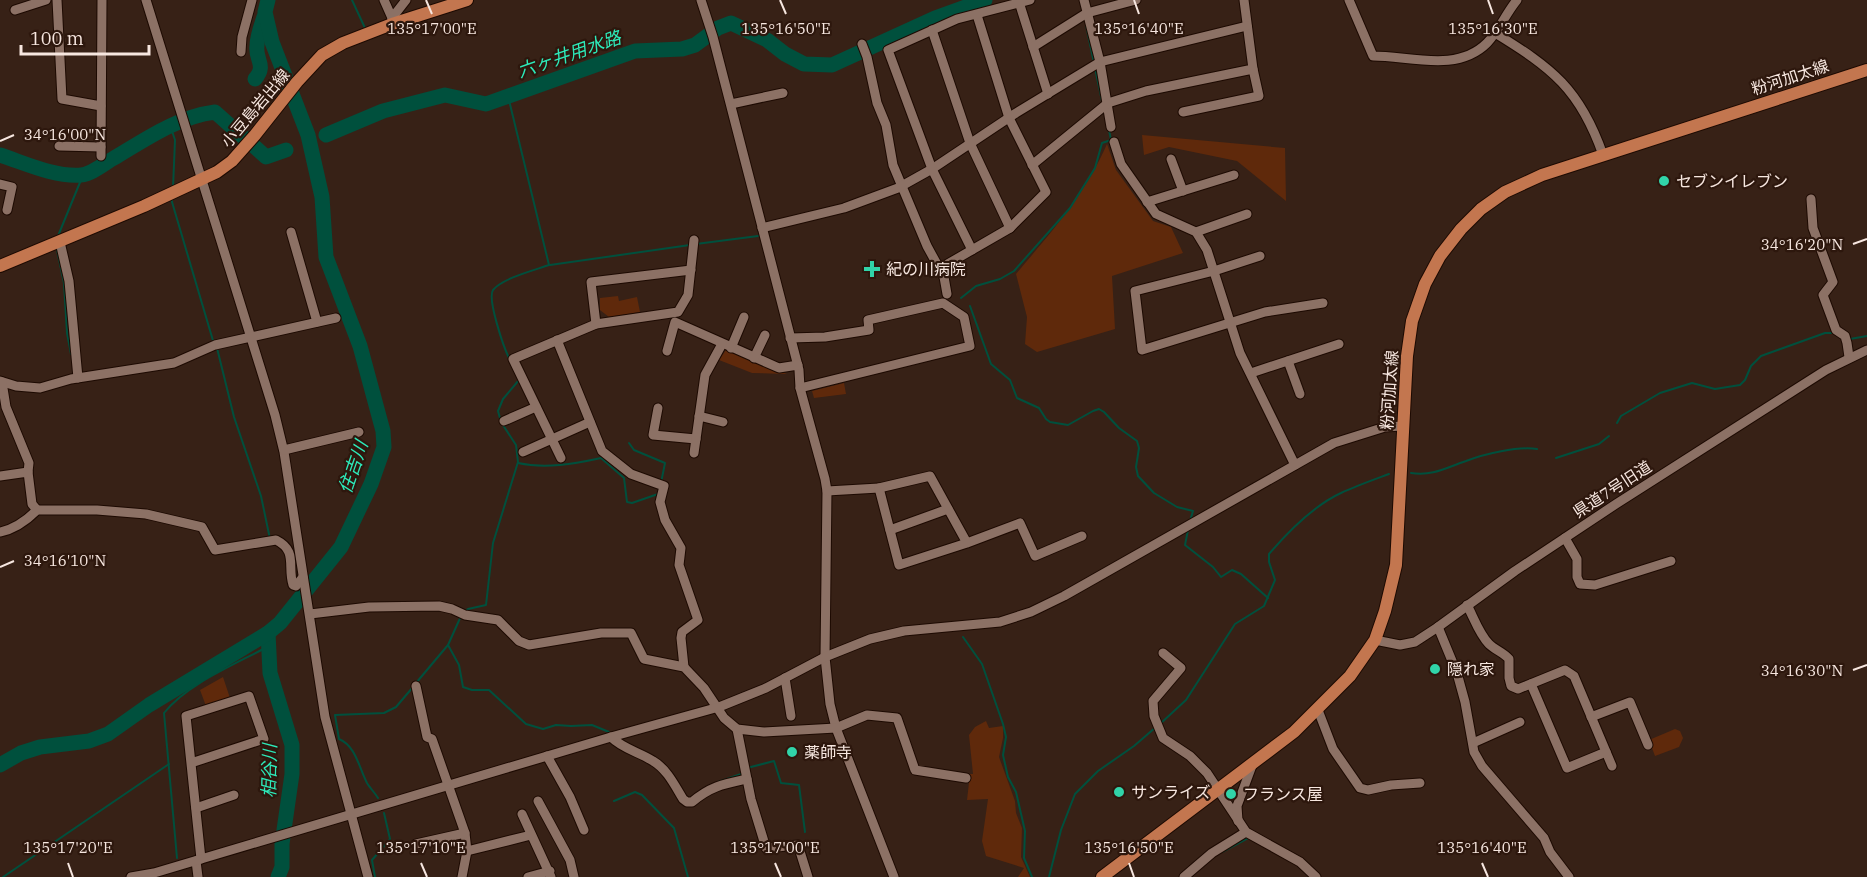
<svg xmlns="http://www.w3.org/2000/svg" width="1867" height="877" viewBox="0 0 1867 877" font-family="'IBM Plex Serif','Noto Sans JP',serif">
  <rect width="100%" height="100%" fill="#372116"/>
  <g fill="#5f290b">
    <path d="M1142,135L1285,148L1286,201L1237,161L1169,147L1144,155Z"/>
    <path d="M1107,144L1116,170L1153,221L1171,227L1183,253L1112,276L1115,329L1037,352L1025,344L1027,317L1016,274C1053,230 1084,196 1107,144Z"/>
    <path d="M618,296L619,301L637,297L640,312L609,317L600,310V298Z"/>
    <path d="M726,350L787,374L752,373L719,360Z"/>
    <path d="M844,383L846,394L814,398L812,391Z"/>
    <path d="M223,677L230,698L206,706L200,690Z"/>
    <path d="M986,721L989,728L1003,726V738L999,757L1015,801L1016,813L1022,828L1021,857L1030,877H1018L1024,868L986,856L982,841L988,799L967,800L970,774H973L969,735L975,727Z"/>
    <path d="M1675,729L1680,731L1683,738L1679,747L1655,756L1649,740Z"/>
  </g>
  <g fill="none" stroke-linecap="round" stroke-linejoin="round">
    <g stroke="#00503d" stroke-width="2">
      <path d="M352,0L365,28"/>
      <path d="M1086,25L1094,63"/>
      <path d="M1095,68L1102,101"/>
      <path d="M508,96L549,265C535,270 503,278 493,290C487,299 504,348 509,358"/>
      <path d="M170,125L175,140L173,188"/>
      <path d="M172,197V202L214,344"/>
      <path d="M58,236L83,175"/>
      <path d="M696,244L758,236"/>
      <path d="M57,250L64,283L67,333L71,354"/>
      <path d="M550,265L690,245"/>
      <path d="M961,298L976,286L1000,279L1014,271L1070,208L1095,168L1102,143L1111,140L1109,130"/>
      <path d="M970,306L991,364L1010,380L1017,398L1039,408L1046,419L1050,422L1068,425L1093,411L1099,409L1104,412L1119,428L1137,441L1139,448L1136,467L1138,476L1154,493L1177,507L1193,511L1190,521"/>
      <path d="M1850,339L1867,336"/>
      <path d="M217,348L234,417L261,496L270,539"/>
      <path d="M1617,423L1621,416L1660,393L1692,383L1715,389L1740,385L1745,380L1751,366L1761,356L1825,333H1833"/>
      <path d="M629,443L634,450L665,463L661,483"/>
      <path d="M1556,458L1599,444L1609,436"/>
      <path d="M518,463C545,469 574,464 601,458L624,478L627,502L632,503L658,494"/>
      <path d="M1411,473C1434,476 1445,468 1466,461C1484,454 1518,446 1537,449"/>
      <path d="M1188,530L1185,545L1213,567L1221,577L1232,570L1241,574L1268,598"/>
      <path d="M464,612L468,609L486,605L493,543L518,462L516,445L501,422L498,411L503,399L519,380"/>
      <path d="M963,637L982,664L1003,724L1006,737L1003,755L1008,777L1016,792L1025,831L1024,858L1032,877"/>
      <path d="M448,645L459,665L463,687L472,690H489L526,724L543,729L556,725L571,726L592,725L609,732"/>
      <path d="M416,683L448,645L461,616"/>
      <path d="M1160,724L1186,700L1235,624L1264,606L1275,580L1269,562V554C1287,533 1315,505 1341,493C1356,486 1373,480 1389,474"/>
      <path d="M747,768L774,761L781,783L799,785L805,832"/>
      <path d="M718,782L744,773"/>
      <path d="M378,798C375,793 370,788 367,783C359,768 356,746 339,739L335,715L384,713L396,707L413,687"/>
      <path d="M614,801L635,792L642,795L674,828L688,877"/>
      <path d="M1222,852L1248,838"/>
      <path d="M177,858L164,713C188,683 236,664 269,646"/>
      <path d="M3,877L169,764"/>
      <path d="M375,877L372,860L390,839L384,813"/>
      <path d="M1049,877L1061,830L1075,794L1098,771L1134,746L1156,727"/>
    </g>
    <g stroke="#00503d" stroke-width="15">
      <path d="M255,79C267,65 255,60 257,46C257,36 261,26 264,17"/>
      <path d="M326,135L383,111L445,95L486,104L635,51L682,49L695,45L718,28L731,23L767,40L785,54L804,64L832,65L935,18L985,0"/>
      <path d="M255,147L266,157L286,150"/>
      <path d="M0,155C25,163 54,177 81,175C92,174 105,163 114,158C146,139 177,117 215,112L243,137"/>
      <path d="M268,633L270,673L292,745V774L282,844V867L278,877"/>
      <path d="M0,765L21,753L40,747L89,741L108,734L149,705L268,633L280,623L341,547L371,484L384,447L383,431L360,346L326,257L322,197L308,135L272,42L265,12L268,0"/>
    </g>
    <g stroke="#1d0a02" stroke-width="11">
      <g id="minor">
        <path d="M57,0L62,99L101,106"/>
        <path d="M146,0L275,415L284,452L325,717L368,877"/>
        <path d="M384,0L392,18"/>
        <path d="M701,0L713,37L799,370L800,388L825,479L827,491L825,657L830,704L836,728L894,877"/>
        <path d="M1084,0L1100,62L1111,127"/>
        <path d="M1349,0L1373,56C1410,56 1457,73 1487,43C1499,31 1506,13 1517,0"/>
        <path d="M1019,2L1048,94"/>
        <path d="M15,10L46,0"/>
        <path d="M977,15L1009,118L1046,192L1010,228"/>
        <path d="M392,24V18L406,0"/>
        <path d="M932,30L970,143L1010,228L939,269"/>
        <path d="M1495,33C1552,68 1580,89 1603,155"/>
        <path d="M862,44L867,57L877,103L886,125L893,165L927,246L944,277L947,294"/>
        <path d="M1033,47L1087,13L1136,0"/>
        <path d="M241,52L242,37L252,0"/>
        <path d="M731,104L783,93"/>
        <path d="M1183,112L1259,96L1253,69"/>
        <path d="M1114,142L1121,164L1156,214L1196,232L1207,250L1240,353L1295,465"/>
        <path d="M59,146L101,147"/>
        <path d="M101,156L102,0"/>
        <path d="M1171,159L1183,191"/>
        <path d="M1032,165L1108,103L1146,91L1253,69L1244,0"/>
        <path d="M0,184L12,187L7,210"/>
        <path d="M1811,199L1813,228L1833,282L1823,295L1836,330L1845,336L1847,343L1849,357"/>
        <path d="M1147,202L1234,175"/>
        <path d="M762,228L844,208L898,188L932,169L1016,113L1100,62L1247,26"/>
        <path d="M291,232L317,322"/>
        <path d="M1196,232L1247,214"/>
        <path d="M60,242L69,281L78,378"/>
        <path d="M972,250L932,169L888,50L957,19L1030,0"/>
        <path d="M1260,256L1214,271L1135,291L1142,350L1265,312L1323,303"/>
        <path d="M596,324L591,282L691,270"/>
        <path d="M790,338L825,337L869,330L868,320L943,303L964,317L970,346L800,388"/>
        <path d="M557,340L602,451L631,474L664,486L660,502L665,520L681,548L679,565L698,620L682,632L681,638L684,667"/>
        <path d="M731,348L744,317"/>
        <path d="M667,351L675,322L779,368L798,365"/>
        <path d="M754,358L765,335"/>
        <path d="M1288,361L1300,394"/>
        <path d="M1251,373L1339,344"/>
        <path d="M0,381L16,386L40,388L71,379L174,363L215,345L336,318"/>
        <path d="M2,382L6,407L29,463L28,472"/>
        <path d="M658,408L653,435L696,439"/>
        <path d="M699,416L723,422"/>
        <path d="M504,421L536,407"/>
        <path d="M284,450L359,432"/>
        <path d="M523,452L590,422"/>
        <path d="M694,453L705,375L722,344"/>
        <path d="M561,458L513,359L596,324L678,312L688,295L694,240"/>
        <path d="M0,476L28,472L32,504L37,510"/>
        <path d="M827,491L879,488"/>
        <path d="M890,530L948,509"/>
        <path d="M0,532C15,529 26,521 37,510H97L146,514L202,527L215,550L276,540C298,551 287,566 293,585L296,586L303,577"/>
        <path d="M1565,538L1577,559V577L1580,584L1595,585L1671,561"/>
        <path d="M967,543L930,476L879,488L899,565L967,543L1020,523L1035,556L1082,536"/>
        <path d="M1467,605C1474,618 1479,634 1489,644C1495,650 1503,652 1509,659V678L1511,686L1518,689L1565,670L1574,676L1612,766"/>
        <path d="M310,614L369,607L439,606L452,609L465,615L498,620L519,641L529,645L601,633H631L644,659L684,667L704,688L724,718L737,729L764,732L836,728L867,715L897,718L915,770L966,778"/>
        <path d="M1438,627L1457,673L1465,702L1474,752L1482,766L1544,838L1550,852L1569,877"/>
        <path d="M1375,640L1400,645L1415,642L1438,627L1515,571L1616,504L1826,370L1867,350"/>
        <path d="M1163,653L1181,668L1153,701L1154,716L1163,738L1190,756L1207,773L1246,832L1300,862L1316,877"/>
        <path d="M785,678L791,716"/>
        <path d="M1531,684L1567,768L1606,752"/>
        <path d="M416,686L427,737L432,739L465,833L467,851L462,877"/>
        <path d="M1318,710L1333,749L1360,788L1368,790L1391,785L1420,783"/>
        <path d="M1591,717L1630,702L1648,745"/>
        <path d="M737,729L751,799L766,848L798,845L808,877"/>
        <path d="M611,737C623,749 639,752 653,761C667,769 675,786 683,799L687,802H692C711,786 724,784 747,779"/>
        <path d="M1473,743L1520,722"/>
        <path d="M547,756L570,797L584,830"/>
        <path d="M191,763L264,739L249,696L186,716L201,859"/>
        <path d="M538,801L570,860L574,877"/>
        <path d="M196,808L234,795"/>
        <path d="M522,814L551,877"/>
        <path d="M1238,821L1237,806L1253,763"/>
        <path d="M416,844L465,833"/>
        <path d="M467,851L531,835"/>
        <path d="M196,861L198,877"/>
        <path d="M131,877L154,873L611,737L719,707L766,688L825,657L870,639L904,631L1000,622L1031,612L1064,596L1334,443L1385,427L1403,426"/>
        <path d="M528,877L550,871"/>
        <path d="M1184,877L1212,853L1246,832"/>
      </g>
    </g>
    <g stroke="#1d0a02" stroke-width="14">
      <g id="major">
        <path d="M0,266L144,206L217,172L232,161L255,135L297,82L322,55L343,43L392,24L467,0"/>
        <path d="M1102,877L1294,732L1350,676L1375,640L1385,611L1396,565L1407,356L1412,321L1425,284L1440,256L1461,229L1481,209L1505,192L1542,175L1867,70"/>
      </g>
    </g>
    <use href="#minor" stroke="#8c7165" stroke-width="9"/>
    <use href="#major" stroke="#c3764f" stroke-width="12"/>
  </g>
  <path fill="none" stroke="#f7e7e0" stroke-width="2" d="M426,0L432,14M780,0L786,14M1134,0L1139,14M1488,0L1493,14M0,141L14,135M1853,244L1867,239M0,567L14,561M1853,670L1867,665M68,863L73,877M421,863L427,877M775,863L781,877M1129,863L1134,877M1482,863L1488,877"/>
  <g fill="#31d4a9" stroke="#2d170d" stroke-width="2">
    <circle cx="1664" cy="181" r="6"/>
    <path d="M869 260h6v6h6v6h-6v6h-6v-6h-6v-6h6z"/>
    <circle cx="1435" cy="669" r="6"/>
    <circle cx="792" cy="752" r="6"/>
    <circle cx="1119" cy="792" r="6"/>
    <circle cx="1231" cy="794" r="6"/>
  </g>
  <g text-anchor="middle" dominant-baseline="central" stroke-width="4.5" stroke-linejoin="round" paint-order="stroke">
    <g font-size="16" fill="#f7e7e0" stroke="#2d170d">
      <text transform="translate(1790 77) rotate(-18)">粉河加太線</text>
      <text transform="translate(255 108) rotate(-50)">小豆島岩出線</text>
      <text transform="translate(1389 390) rotate(-86)">粉河加太線</text>
      <text transform="translate(1612 489) rotate(-33)">県道7号旧道</text>
    </g>
    <g font-size="16" fill="#f7e7e0" stroke="#2d170d" text-anchor="start">
      <text x="1676" y="181">セブンイレブン</text>
      <text x="886" y="269">紀の川病院</text>
      <text x="1447" y="669">隠れ家</text>
      <text x="804" y="752">薬師寺</text>
      <text x="1131" y="792">サンライズ</text>
      <text x="1243" y="794">フランス屋</text>
    </g>
    <g font-size="18" font-style="italic" fill="#2deaba" stroke="#2d170d">
      <text transform="translate(569 54) rotate(-19)">六ヶ井用水路</text>
      <text transform="translate(353 467) rotate(-71)">住吉川</text>
      <text transform="translate(269 771) rotate(-89)">相谷川</text>
    </g>
  </g>
  <g font-size="15" text-anchor="middle" fill="#f7e7e0" stroke="#2d170d" stroke-width="4.5" stroke-linejoin="round" paint-order="stroke">
    <text x="432" y="34">135°17'00"E</text>
    <text x="786" y="34">135°16'50"E</text>
    <text x="1139" y="34">135°16'40"E</text>
    <text x="1493" y="34">135°16'30"E</text>
    <text x="65" y="140">34°16'00"N</text>
    <text x="1802" y="250">34°16'20"N</text>
    <text x="65" y="566">34°16'10"N</text>
    <text x="1802" y="676">34°16'30"N</text>
    <text x="68" y="853">135°17'20"E</text>
    <text x="421" y="853">135°17'10"E</text>
    <text x="775" y="853">135°17'00"E</text>
    <text x="1129" y="853">135°16'50"E</text>
    <text x="1482" y="853">135°16'40"E</text>
  </g>
  <path d="M21 45v9h128v-9" fill="none" stroke="#f7e7e0" stroke-width="3"/>
  <text x="30" y="45" font-size="18" fill="#f7e7e0" stroke="#2d170d" stroke-width="4.5" paint-order="stroke">100 m</text>
</svg>
